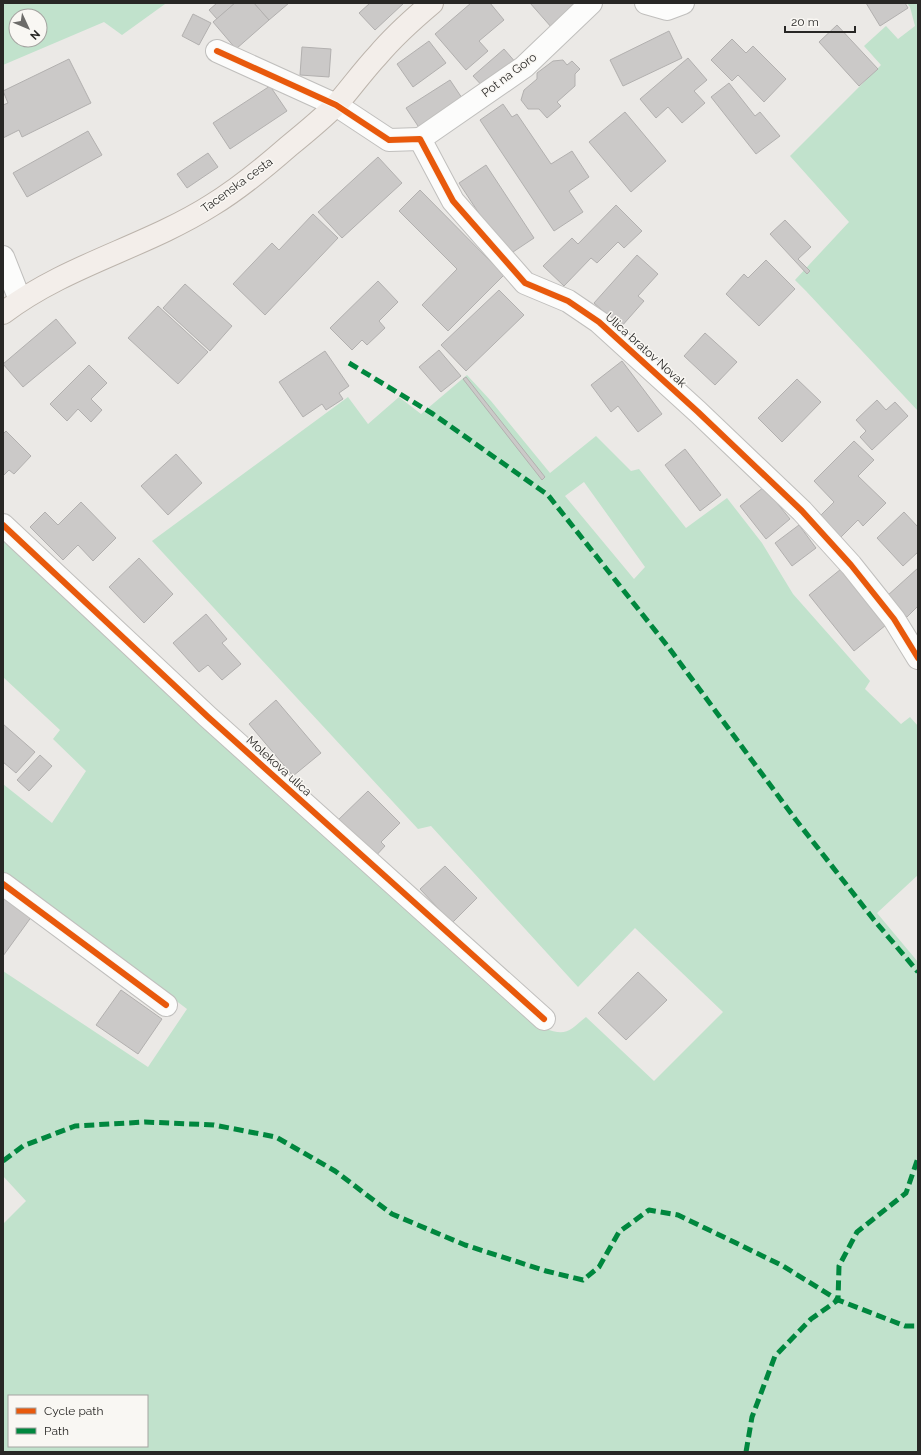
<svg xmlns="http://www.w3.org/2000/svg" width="921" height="1455" viewBox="0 0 921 1455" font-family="Raleway,sans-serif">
  <rect width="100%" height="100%" fill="#ebe9e6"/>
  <g fill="#c1e2cc" fill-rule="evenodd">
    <path d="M3,3H165V4L122,35L104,22L3,65ZM16,16H40V40H16Z"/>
    <path d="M907,3H918V411L806,291L795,280L849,222L790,156L881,65L864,46L886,26L898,39L915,26L910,7Z"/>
    <path d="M467,375L491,401L550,473L596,436L631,471L639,469L686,528L727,498L762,543L793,594L870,681L865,689L901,724L910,717L918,726V875L877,913L918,962V1452H3V1224L26,1201L3,1176V971L148,1067L187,1009L142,975L3,876V784L52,823L86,771L53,739L60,730L3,677V534L544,1028C566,1037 569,1031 586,1017L654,1081L723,1012L635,928L578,987L431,826L418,829L152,541L348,397L368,424L399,397L421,414ZM584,482L645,567L634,579L565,496ZM9,1396H147V1446H9Z"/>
  </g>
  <g fill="#cbc9c8" stroke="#b2b0af">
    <path d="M217,3H235L217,19L209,10Z"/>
    <path d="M235,3H254L269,20L236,49L213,22Z"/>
    <path d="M254,3H289L269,20Z"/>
    <path d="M370,3H404L375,30L359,13Z"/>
    <path d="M471,3H490L504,20L479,41L488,51L466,70L435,34Z"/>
    <path d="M530,3H580L552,28Z"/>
    <path d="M866,3H905L908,8L880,26Z"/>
    <path d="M193,14L211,23L199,45L182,36Z"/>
    <path d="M837,25L878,69L859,86L819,42Z"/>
    <path d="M669,31L682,58L623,86L610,60Z"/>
    <path d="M732,39L746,53L753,46L786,79L764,102L738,75L732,81L711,60Z"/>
    <path d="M429,41L446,63L413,87L397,64Z"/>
    <path d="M302,47L331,49L329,77L300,75Z"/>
    <path d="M504,49L517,64L486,90L473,76Z"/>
    <path d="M688,58L707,80L694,91L705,103L682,123L668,107L656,118L640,99Z"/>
    <path d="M69,59L91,103L22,137L19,130L3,138V105L8,103L3,91Z"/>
    <path d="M563,60L567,65L572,61L580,69L575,74V86L557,102L561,106L547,118L539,109H528L521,100L524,90L537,79V73L553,61Z"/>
    <path d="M450,80L464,101L420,129L406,108Z"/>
    <path d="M729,83L755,116L760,112L780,136L756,154L711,97Z"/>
    <path d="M270,86L287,111L230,149L213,123Z"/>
    <path d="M503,104L512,117L517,114L551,164L572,151L589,177L569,191L583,212L554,231L480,120Z"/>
    <path d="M625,112L666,161L631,192L589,142Z"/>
    <path d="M88,131L102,155L27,197L13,173Z"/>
    <path d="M208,153L218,167L187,188L177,174Z"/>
    <path d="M378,157L402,183L342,238L318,212Z"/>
    <path d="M486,165L534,238L507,256L459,183Z"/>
    <path d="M420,190L504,275L448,331L422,305L457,269L399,211Z"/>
    <path d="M616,205L642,231L624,248L618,242L597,263L591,258L564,286L543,266L572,238L578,244Z"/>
    <path d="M313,214L338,238L265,315L233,284L272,243L279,250Z"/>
    <path d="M785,220L811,247L798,259L810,271L807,274L770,234Z"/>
    <path d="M637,255L658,274L638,296L644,301L621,327L594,303Z"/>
    <path d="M766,260L795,289L759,326L726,294L744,274L748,278Z"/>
    <path d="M378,281L398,302L379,321L385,328L367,345L362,340L352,350L330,328Z"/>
    <path d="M185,284L232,326L210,351L163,308Z"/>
    <path d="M499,290L524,315L466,371L441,345Z"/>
    <path d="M158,306L208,352L178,384L128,338Z"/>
    <path d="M56,319L76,343L23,387L3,364Z"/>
    <path d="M705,333L737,362L715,385L684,356Z"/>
    <path d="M439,350L461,376L441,392L419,367Z"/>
    <path d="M325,351L349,386L339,393L343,399L326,410L322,404L303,417L279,382Z"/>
    <path d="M622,361L662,414L638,432L618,406L611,412L591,385Z"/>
    <path d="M89,365L107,383L91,399L102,410L91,422L78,409L67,421L50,404Z"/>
    <path d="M466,377L545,477L542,480L463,379Z"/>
    <path d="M797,379L821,402L782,442L758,418Z"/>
    <path d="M877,400L886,410L895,402L908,416L872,450L860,437L866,431L856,420Z"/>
    <path d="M6,431L31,456L14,474L9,470L3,476V434Z"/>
    <path d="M854,441L874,460L858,476L886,503L863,526L858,520L841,537L820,516L834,502L814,481Z"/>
    <path d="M685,449L721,495L700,511L665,465Z"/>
    <path d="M176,454L202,483L168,515L141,486Z"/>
    <path d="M764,487L790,519L766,539L740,506Z"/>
    <path d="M81,502L116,538L93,561L78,545L63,560L30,527L45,512L58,525Z"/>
    <path d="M904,512L918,527V552L903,566L877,538Z"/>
    <path d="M799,525L816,548L792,566L775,543Z"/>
    <path d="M139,558L173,594L144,623L109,587Z"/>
    <path d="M918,568V606L907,617L887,596Z"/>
    <path d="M841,569L886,625L854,651L809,595Z"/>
    <path d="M206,614L227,639L222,643L241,664L222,680L208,665L199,672L173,643Z"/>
    <path d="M276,700L321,753L293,776L249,724Z"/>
    <path d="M3,724L35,752L16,773L3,762Z"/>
    <path d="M40,755L52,766L29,791L17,780Z"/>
    <path d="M368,791L400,823L381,842L385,846L373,859L337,821Z"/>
    <path d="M445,866L477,898L452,923L420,889Z"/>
    <path d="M3,896L32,916L3,956Z"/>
    <path d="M638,972L667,1000L626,1040L598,1013Z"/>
    <path d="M121,990L162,1019L138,1054L96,1025Z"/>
  </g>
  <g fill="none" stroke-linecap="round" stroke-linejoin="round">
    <g stroke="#c0bfbd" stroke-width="24">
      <g id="minor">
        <path d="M646,3L667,9L683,3"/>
        <path d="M217,51L336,105L389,140L420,139L453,201L525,283L568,301L599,322L698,412L802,511L851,565L894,619L918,658"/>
        <path d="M420,139L524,67L591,3"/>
        <path d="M3,257L20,300"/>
        <path d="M3,525L208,717L544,1019"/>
        <path d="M3,884L166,1005"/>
      </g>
    </g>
    <g stroke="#bcb4ac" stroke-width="24">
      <path id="major" d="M3,313C66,265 146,247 212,205C240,188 265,167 289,146C305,133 322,119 337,104C351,88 363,71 378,55C394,36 413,19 432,3"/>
    </g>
    <use href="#minor" stroke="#fcfcfb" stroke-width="22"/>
    <use href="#major" stroke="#f3eeea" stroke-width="22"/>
    <g stroke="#00873e" stroke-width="5" stroke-dasharray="10 5" stroke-linecap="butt">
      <path d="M349,363L433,414L548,495L669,648L796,820L874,920L918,972"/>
      <path d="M3,1161L23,1146L75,1126L145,1122L214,1125L276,1137L335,1171L392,1214L465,1245L546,1271L583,1280L599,1267L619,1232L649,1210L678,1215L734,1242L783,1266L838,1300L905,1326H918"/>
      <path d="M746,1452L752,1417L775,1356L811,1319L838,1300L839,1266L857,1232L906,1193L918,1158"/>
    </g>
    <g stroke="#f9f7f3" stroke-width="8">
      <g id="cycleway">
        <path d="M217,51L336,105L389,140L420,139L453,201L525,283L568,301L599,322L698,412L802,511L851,565L894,619L918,658"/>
        <path d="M3,525L208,717L544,1019"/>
        <path d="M3,884L166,1005"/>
      </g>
    </g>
    <use href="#cycleway" stroke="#e8590c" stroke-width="6"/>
  </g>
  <g text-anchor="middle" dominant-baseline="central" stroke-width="3" stroke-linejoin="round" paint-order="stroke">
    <g font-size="12" fill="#282725" stroke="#f9f7f3">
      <text transform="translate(509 75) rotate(-37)">Pot na Goro</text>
      <text transform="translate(237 185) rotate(-36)">Tacenska cesta</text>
      <text transform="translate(646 350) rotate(42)">Ulica bratov Novak</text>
      <text transform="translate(279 766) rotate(42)">Molekova ulica</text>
    </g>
  </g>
  <rect width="921" height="1455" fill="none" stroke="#282725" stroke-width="8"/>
  <rect x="8" y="1395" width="140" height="52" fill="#f9f7f3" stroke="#a5a4a1"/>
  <rect x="16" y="1408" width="20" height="6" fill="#e8590c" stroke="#a5a4a1"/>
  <text x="44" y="1415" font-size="12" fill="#282725">Cycle path</text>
  <rect x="16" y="1428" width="20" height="6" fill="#00873e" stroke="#a5a4a1"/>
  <text x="44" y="1435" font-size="12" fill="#282725">Path</text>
  <g transform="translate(28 28) rotate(134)"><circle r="19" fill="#f9f7f3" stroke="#a5a4a1"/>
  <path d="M0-3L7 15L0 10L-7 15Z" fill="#6c6b69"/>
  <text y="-6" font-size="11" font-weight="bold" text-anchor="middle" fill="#282725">N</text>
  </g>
  <path d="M785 26v6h70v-6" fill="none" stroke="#282725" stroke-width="2"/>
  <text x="791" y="26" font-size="12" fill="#282725" stroke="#f9f7f3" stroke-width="3" paint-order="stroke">20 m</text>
</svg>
